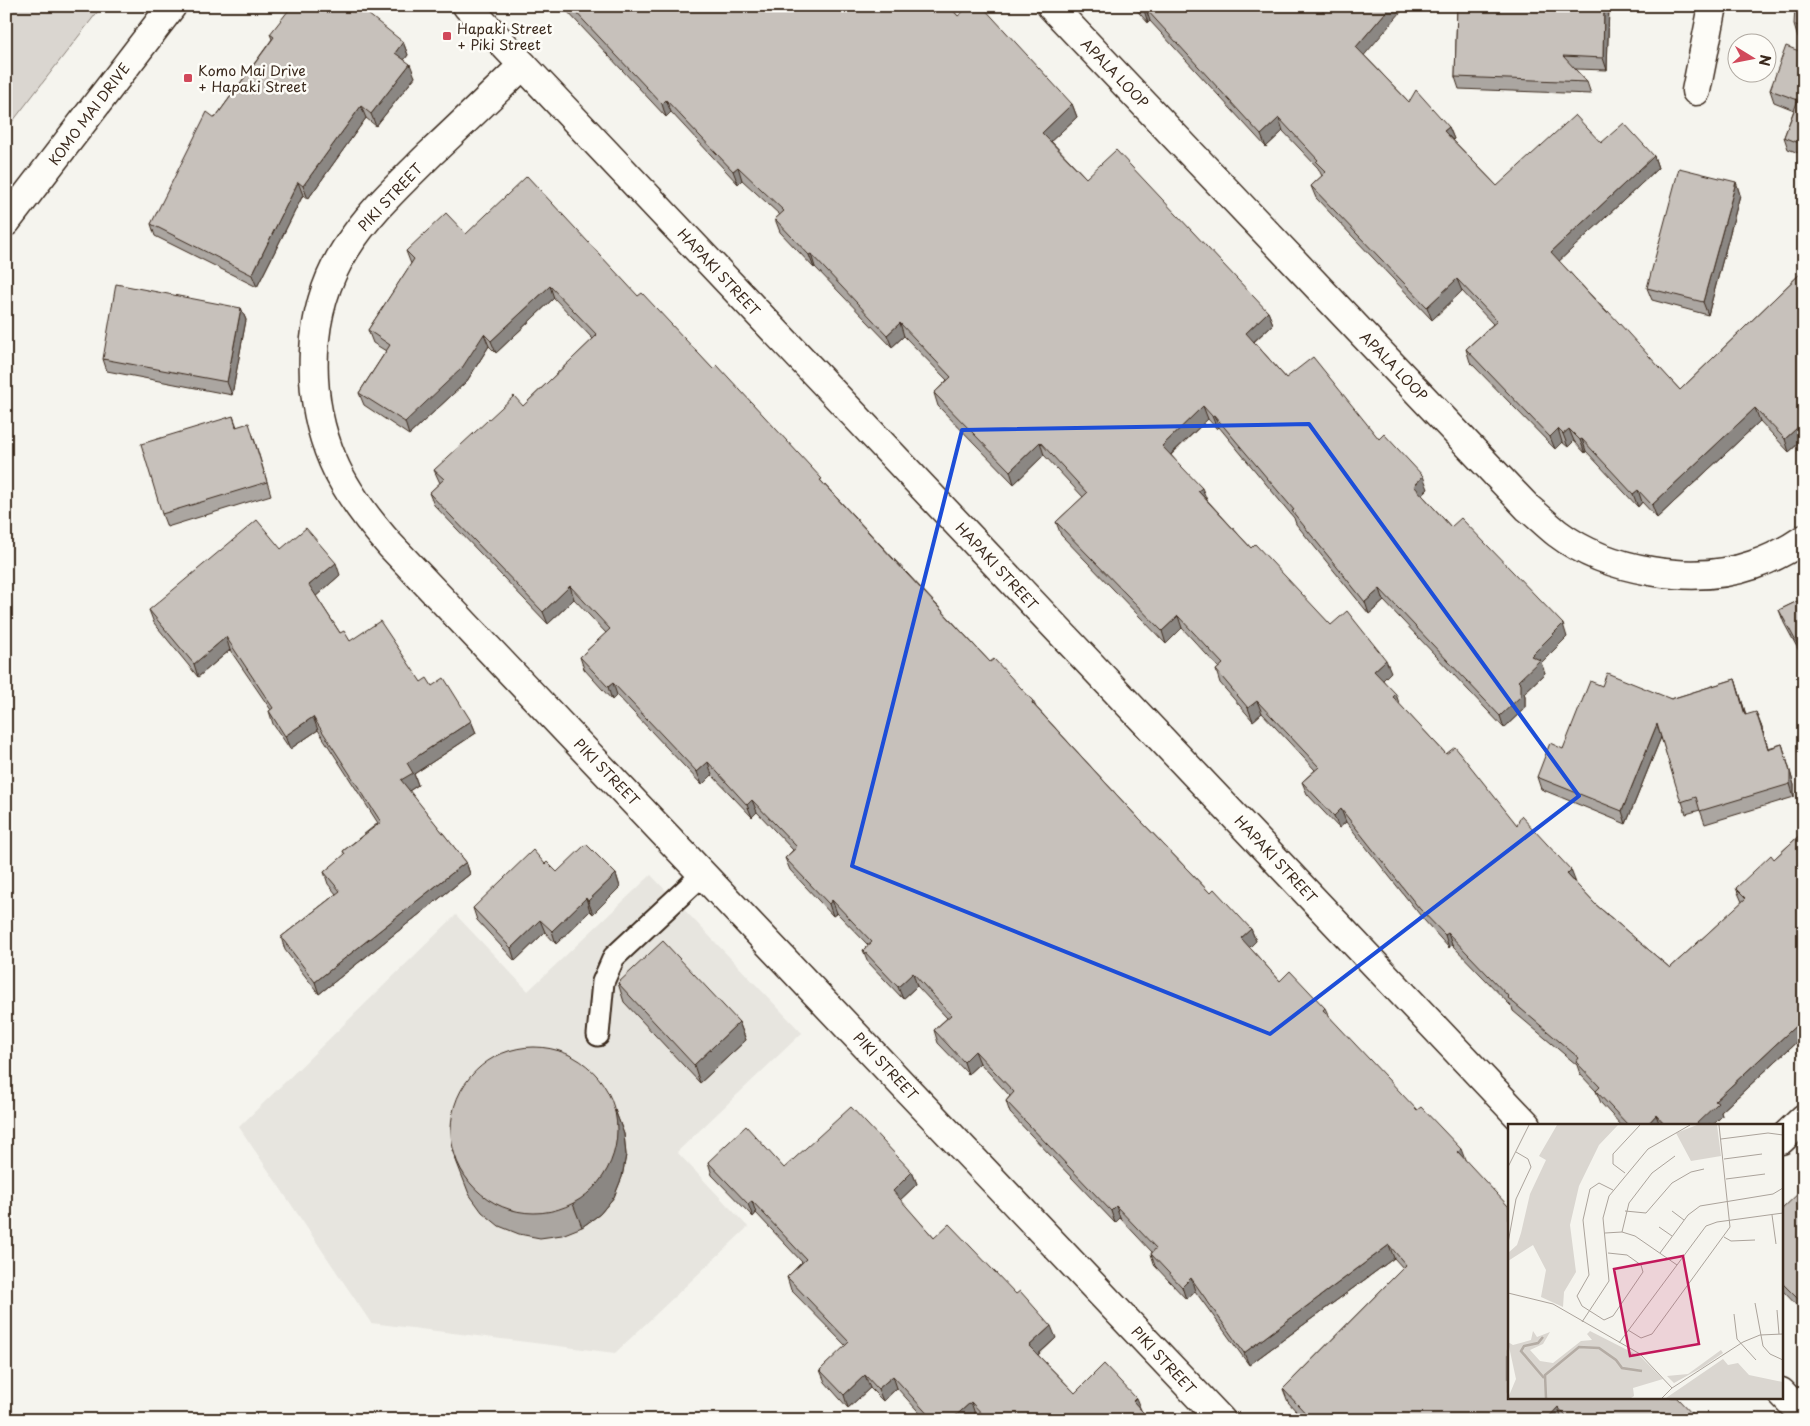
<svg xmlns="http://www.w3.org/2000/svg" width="1810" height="1426" viewBox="0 0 1810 1426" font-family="'Playpen Sans',sans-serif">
  <rect width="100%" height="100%" fill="#f5f4ee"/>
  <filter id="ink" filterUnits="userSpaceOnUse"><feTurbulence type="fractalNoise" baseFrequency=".02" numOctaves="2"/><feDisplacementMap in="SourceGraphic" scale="10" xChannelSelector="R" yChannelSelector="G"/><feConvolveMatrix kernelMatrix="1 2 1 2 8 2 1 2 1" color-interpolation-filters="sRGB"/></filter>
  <g filter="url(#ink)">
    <path fill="#e7e5df" d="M651,875L802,1033L677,1152L748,1227L615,1353L371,1323L239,1127L456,915L528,991Z"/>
    <path fill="#dad6d0" stroke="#8a8077" d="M6,6H102L6,130Z"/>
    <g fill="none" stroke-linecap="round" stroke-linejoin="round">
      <g stroke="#3b2a1e" stroke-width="25">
        <path id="lane" d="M598,1035L603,982L614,957L703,874"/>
      </g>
      <g stroke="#3b2a1e" stroke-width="31">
        <g id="street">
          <path d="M1051,6L1528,508C1538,516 1547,525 1557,533C1607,571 1693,586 1753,565C1771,559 1788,550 1804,539"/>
          <path d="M523,65C492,95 461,125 430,154C400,184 368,213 345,250C306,311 305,395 333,461C346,492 368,520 390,545L1221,1420"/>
          <path d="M1696,91L1713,6"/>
          <path d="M1781,1140L1804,1118"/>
        </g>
      </g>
      <g stroke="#3b2a1e" stroke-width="31">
        <g id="secondary">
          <path d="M467,6L1527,1125"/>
          <path d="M6,222L172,6"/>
          <path d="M1781,1392L1804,1416"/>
        </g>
      </g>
      <use href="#lane" stroke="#fdfcf7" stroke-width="21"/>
      <use href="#street" stroke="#fdfcf7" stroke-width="28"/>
      <use href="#secondary" stroke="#fdfcf7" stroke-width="28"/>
    </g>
    <g fill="#aba6a1" stroke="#3b2a1e">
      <path d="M564,6H949L958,16L1072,104L1077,117L1051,141L1086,178L1268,312L1273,324L1254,342L1286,378L1379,439L1428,489L1422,495L1451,527L1567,637L1541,663L1545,673L1524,693L1525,696V708L1504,728L1384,601L1369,614L1296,524L1294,518L1219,427L1217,429L1208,419L1171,455L1207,500L1251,548L1331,625L1391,672L1383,680L1399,704L1446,754L1575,883L1595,904L1670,968L1742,902L1736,888L1774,859L1804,831V1035L1721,1112L1722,1116L1713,1125H1621L1601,1103L1596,1091L1580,1074L1577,1065L1513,1011L1512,1007L1452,945L1449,948L1424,920L1346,822L1339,828L1307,794L1302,782L1315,770L1262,713L1253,721L1220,683L1216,670L1219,668L1182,628L1166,644L1061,535L1056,522L1083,497L1044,455L1014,484L938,406L934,393L947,380L904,336L892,347L815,267L814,268L780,232L775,219L780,215L742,180L738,184L671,112L666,117L565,9Z"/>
      <path d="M1133,6H1317L1409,102L1449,127L1454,139L1453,140L1497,186L1601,143L1654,156L1658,168L1559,261L1680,390L1804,270V444L1801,441L1789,452L1760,421L1657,518L1642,502L1638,507L1586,451L1585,453L1574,441L1568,447L1562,442L1555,449L1470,362L1466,349L1493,324L1462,291L1432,320L1316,198L1311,186L1322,176L1318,168L1283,131L1266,147L1150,21L1148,23Z"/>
      <path d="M1457,6H1609L1607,70L1575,69L1587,82L1591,94L1459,89L1455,77Z"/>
      <path d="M1804,6V38H1798L1794,25Z"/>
      <path d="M270,34L403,42L408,55L404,60L415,77L376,126L366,118L308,199L303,195L257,287L155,236L151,224L215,118L272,39Z"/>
      <path d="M1804,53V155L1788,149L1784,137L1794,110L1774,102L1770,90Z"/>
      <path d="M1736,182L1740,195L1708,315L1652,300L1647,288Z"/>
      <path d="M466,234L638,296L713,369L824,484L990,662L1033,701L1036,707L1139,819L1210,893L1251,929L1256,941L1249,947L1280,981L1325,1008L1509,1397L1698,1420H1304L1288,1402L1283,1389L1403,1268L1394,1258L1249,1365L1195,1291L1186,1299L1155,1266L1151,1254L1152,1252L1120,1218L1115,1223L1010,1113L1006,1101L1010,1096L980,1063L968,1074L938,1043L934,1030L947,1018L917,986L903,999L868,962L863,950L868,945L837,913L833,916L790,870L785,858L793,850L757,812L752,817L712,775L702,785L617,695L612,700L584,669L580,657L606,633L574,599L548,624L434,505L429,493L440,483L434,470L523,406L593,339L554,298L496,353L489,346L467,381L409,435L364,405L359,393L386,351L373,343L368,330L411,264L406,251Z"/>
      <path d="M241,308L246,320L232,395L107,371L103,359Z"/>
      <path d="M233,416L237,427L253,435L271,495L167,527L162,514Z"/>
      <path d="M281,549L340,575L316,596L340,633L350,641L421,682L432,686L471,721L476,733L414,774L418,785L409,791L466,862L470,874L319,994L285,950L281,937L336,894L328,884L324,872L345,855L343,851L378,823L318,730L290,749L273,724L269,711L271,710L230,650L198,677L154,623L149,610Z"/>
      <path d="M1804,598V660L1784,623L1779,610Z"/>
      <path d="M1735,679L1746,715L1761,725L1768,748L1782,744L1794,785V797L1705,824L1700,810L1686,814L1661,737L1626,824L1541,789L1537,777L1563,749L1602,686L1671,699Z"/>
      <path d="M545,864L557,872L616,874L620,887L593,914L590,911L556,944L545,932L515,961L477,920L473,908Z"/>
      <path d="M618,983L739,1022L746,1040L700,1083L624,1002Z"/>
      <path d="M615,1110L624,1134L626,1155L622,1177L614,1197L600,1214L582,1227L562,1235L540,1238L519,1234L499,1226L482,1212L469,1194L452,1150Z"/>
      <path d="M708,1162L784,1168L912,1172L917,1184L900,1200L934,1238L1056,1338L1038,1355L1075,1393L1140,1409L1150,1420H980L975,1414L969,1420H926L897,1388L883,1401L870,1388L848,1408L825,1382L820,1370L846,1346L791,1290L787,1277L802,1262L756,1213L753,1217L712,1175Z"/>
      <path d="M1804,1192V1313L1781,1289V1210Z"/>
    </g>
    <g fill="#8b8783" stroke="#3b2a1e">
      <path d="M1391,6H1406L1361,59L1356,47Z"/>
      <path d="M1604,6H1609L1607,70L1603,58Z"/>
      <path d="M1146,9L1150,21L1148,23L1144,10Z"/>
      <path d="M403,42L408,55L400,65L395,53Z"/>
      <path d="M410,64L415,77L376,126L371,114Z"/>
      <path d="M666,100L671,112L666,117L662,104Z"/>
      <path d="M1072,104L1077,117L1047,145L1042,133Z"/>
      <path d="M361,106L366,118L308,199L303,186Z"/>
      <path d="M1279,118L1283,131L1266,147L1261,135Z"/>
      <path d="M1449,127L1454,139L1449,143L1444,131Z"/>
      <path d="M1654,156L1658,168L1555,265L1551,252Z"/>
      <path d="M738,167L742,180L738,184L733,171Z"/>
      <path d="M298,182L303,195L257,287L252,275Z"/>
      <path d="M1736,182L1740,195L1708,315L1703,302Z"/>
      <path d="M811,254L815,267L814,268L809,255Z"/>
      <path d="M1457,279L1462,291L1432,320L1427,307Z"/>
      <path d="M550,286L554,298L496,353L491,341Z"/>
      <path d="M241,308L246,320L232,395L227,382Z"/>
      <path d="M1268,312L1273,324L1250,345L1246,333Z"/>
      <path d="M900,323L904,336L892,347L887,335Z"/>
      <path d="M484,334L489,346L467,381L409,435L405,422Z"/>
      <path d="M1203,406L1208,419L1167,458L1162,446Z"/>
      <path d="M1755,408L1760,421L1657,518L1652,505Z"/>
      <path d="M1214,415L1219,427L1217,429L1212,416Z"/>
      <path d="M1797,428L1801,441L1789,452L1785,439Z"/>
      <path d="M1558,429L1562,442L1555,449L1550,437Z"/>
      <path d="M1569,429L1574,441L1568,447L1563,434Z"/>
      <path d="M1582,439L1586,451L1585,453L1580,440Z"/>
      <path d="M1040,442L1044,455L1014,484L1010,471Z"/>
      <path d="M1423,476L1428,489L1418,498L1414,486Z"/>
      <path d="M1202,488L1207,500L1198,491Z"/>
      <path d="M1638,490L1642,502L1638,507L1633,494Z"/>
      <path d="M336,563L340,575L314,598L309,585Z"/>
      <path d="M570,586L574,599L548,624L543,612Z"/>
      <path d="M1380,589L1384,601L1369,614L1365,602Z"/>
      <path d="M1178,616L1182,628L1166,644L1162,631Z"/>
      <path d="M1563,624L1567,637L1541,663L1545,673L1524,693L1525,696V708L1504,728L1500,716L1518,681L1531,656Z"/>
      <path d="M226,637L230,650L198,677L194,664Z"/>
      <path d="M1386,660L1391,672L1379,684L1374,671Z"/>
      <path d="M1735,679L1739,692L1750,728L1745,715Z"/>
      <path d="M613,683L617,695L612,700L608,687Z"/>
      <path d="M1396,694L1400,706L1393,697Z"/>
      <path d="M1257,701L1262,713L1253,721L1248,708Z"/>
      <path d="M1756,712L1761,725L1772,761L1768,749Z"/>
      <path d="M313,717L318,730L290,749L285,736Z"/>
      <path d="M471,721L476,733L414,774L418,785L406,793L401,780L407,763Z"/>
      <path d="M1657,724L1661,737L1626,824L1622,811Z"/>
      <path d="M1782,744L1794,785V797L1790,784Z"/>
      <path d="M708,762L712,775L702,785L697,772Z"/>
      <path d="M752,800L757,812L752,817L747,805Z"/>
      <path d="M1341,809L1346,822L1339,828L1334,816Z"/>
      <path d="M466,862L470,874L319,994L315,982Z"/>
      <path d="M1571,870L1576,883L1567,874Z"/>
      <path d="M616,874L620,887L593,914L588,901Z"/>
      <path d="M586,898L590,911L556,944L552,931Z"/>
      <path d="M832,900L837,913L833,916L829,904Z"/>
      <path d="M540,920L545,932L515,961L511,948Z"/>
      <path d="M1251,929L1256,941L1246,951L1241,938Z"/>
      <path d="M1448,933L1452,945L1449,948L1445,935Z"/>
      <path d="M913,973L917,986L903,999L898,987Z"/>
      <path d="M1804,1018V1035L1721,1112L1722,1116L1713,1125H1695L1715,1101Z"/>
      <path d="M739,1022L746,1040L700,1083L694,1065Z"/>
      <path d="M975,1051L980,1063L968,1074L964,1062Z"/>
      <path d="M615,1110L624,1134L626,1155L622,1177L614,1197L600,1214L582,1227L573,1204Z"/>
      <path d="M1656,1115L1660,1125H1647Z"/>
      <path d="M1461,1149L1466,1162L1458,1152Z"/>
      <path d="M912,1172L917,1184L897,1203L893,1191Z"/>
      <path d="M752,1201L756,1213L753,1217L748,1204Z"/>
      <path d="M1116,1206L1120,1218L1115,1223L1111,1211Z"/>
      <path d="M1389,1245L1394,1258L1249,1365L1244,1353Z"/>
      <path d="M1191,1278L1195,1291L1186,1299L1182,1287Z"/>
      <path d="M1051,1326L1056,1338L1034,1358L1029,1346Z"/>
      <path d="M865,1375L870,1388L848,1408L844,1395Z"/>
      <path d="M893,1376L897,1388L883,1401L878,1389Z"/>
      <path d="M1136,1398L1141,1410L1133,1401Z"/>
      <path d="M971,1402L975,1414L969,1420H951Z"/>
      <path d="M1558,1407L1562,1420H1546Z"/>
    </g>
    <g fill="#c7c1bb" stroke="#3b2a1e">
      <path d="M292,6H358L403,42L395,53L410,64L371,114L361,106L303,186L298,182L252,275L151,224L207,112L215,118L274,37L270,34Z"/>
      <path d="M570,6H949L958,16L970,6H982L1072,104L1042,133L1086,178L1116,150L1268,312L1246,333L1286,378L1313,357L1379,439L1384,434L1423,476L1414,486L1451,527L1461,518L1563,624L1531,656L1540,660L1518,681L1521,684V696L1500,716L1380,589L1365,602L1292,511L1294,510L1214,415L1212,416L1203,406L1162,446L1202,488L1198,491L1251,548L1255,544L1331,625L1347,611L1386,660L1374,671L1396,694L1393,697L1446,754L1455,747L1517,825L1521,816L1571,870L1567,874L1595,904L1670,968L1746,898L1736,888L1771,855L1774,859L1804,831V1018L1715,1101L1718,1103L1695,1125H1665L1656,1115L1647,1125H1628L1596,1091L1600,1087L1576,1062L1579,1058L1508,998L1509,997L1448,933L1445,935L1419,908L1341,809L1334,816L1302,782L1319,767L1257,701L1248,708L1216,670L1223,664L1178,616L1162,631L1056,522L1087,493L1040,442L1010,471L934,393L951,377L900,323L887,335L811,254L809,255L775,219L784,211L738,167L733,171L666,100L662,104Z"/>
      <path d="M1140,6H1317L1323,12L1327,6H1391L1356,47L1409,102L1416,90L1449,127L1444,131L1497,186L1575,115L1601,143L1624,123L1654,156L1551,252L1607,313L1608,311L1680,390L1804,270V432L1802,434L1797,428L1785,439L1755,408L1652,505L1638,490L1633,494L1582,439L1580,440L1569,429L1563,434L1558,429L1550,437L1466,349L1497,321L1457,279L1427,307L1311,186L1326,172L1316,162L1318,160L1279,118L1261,135L1146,9L1144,10Z"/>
      <path d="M1457,6H1604L1603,58L1563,56L1587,82L1455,77Z"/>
      <path d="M1795,6H1804V26L1794,25Z"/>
      <path d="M1786,46L1804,53V145L1784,137L1798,100L1770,90Z"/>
      <path d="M1679,168L1736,182L1703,302L1647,288Z"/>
      <path d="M527,176L638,296L642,293L713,369L717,365L822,479L820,480L907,574L990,662L994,659L1033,701L1032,703L1139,819L1210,893L1214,889L1251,929L1241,938L1280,981L1290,971L1325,1008L1323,1010L1417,1110L1421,1107L1461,1149L1458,1152L1509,1207V1397H1676L1698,1420H1569L1558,1407L1546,1420H1312L1283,1389L1406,1265L1389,1245L1244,1353L1191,1278L1182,1287L1151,1254L1156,1248L1116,1206L1111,1211L1006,1101L1014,1092L975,1051L964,1062L934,1030L951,1015L913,973L898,987L863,950L872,942L832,900L829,904L785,858L797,847L752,800L747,805L708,762L697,772L613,683L608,687L580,657L610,629L570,586L543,612L429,493L444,479L434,470L514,396L523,406L597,335L550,286L491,341L484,334L462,368L405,422L359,393L390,345L368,330L414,259L406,251L446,213L466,234Z"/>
      <path d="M116,284L241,308L227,382L103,359Z"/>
      <path d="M233,416L236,427L249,423L267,482L162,514L141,444Z"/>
      <path d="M257,520L281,549L306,528L336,563L309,585L340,633L344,631L350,641L380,621L421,682L427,678L432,686L444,678L471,721L407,763L413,773L401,780L466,862L315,982L281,937L340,891L324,872L345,854L343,851L381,822L313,717L285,736L269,711L273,708L226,637L194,664L149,610Z"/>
      <path d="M1804,598V656L1779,610Z"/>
      <path d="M1607,673L1671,699L1735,679L1745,715L1756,712L1768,749L1782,744L1790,772V784L1700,811L1696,797L1681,802L1657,724L1622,811L1537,777L1550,743L1563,749L1590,681L1602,686Z"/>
      <path d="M586,844L616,874L588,901L586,898L552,931L540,920L511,948L473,908L533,850L545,864L547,862L557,872Z"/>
      <path d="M663,941L739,1022L694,1065L618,983Z"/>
      <circle cx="534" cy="1130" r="83"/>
      <path d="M851,1107L912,1172L893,1191L934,1238L949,1224L1016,1294L1020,1291L1051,1326L1029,1346L1075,1393L1104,1364L1136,1398L1133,1401L1150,1420H988L971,1402L951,1420H933L893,1376L878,1389L865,1375L844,1395L820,1370L849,1342L787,1277L806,1259L752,1201L748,1204L708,1162L746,1126L784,1168Z"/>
      <path d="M1802,1190L1804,1192V1305L1781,1282V1210Z"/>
    </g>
  </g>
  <path fill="none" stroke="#1d4ed8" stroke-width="4" stroke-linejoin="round" d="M1309,424L1579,796L1270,1034L852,866L962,430Z"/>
  <g fill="#d1495b" stroke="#fdfcf7" stroke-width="2">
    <rect x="442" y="31" width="10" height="10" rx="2.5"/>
    <rect x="183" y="73" width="10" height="10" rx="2.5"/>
  </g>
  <g text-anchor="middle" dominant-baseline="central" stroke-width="5" stroke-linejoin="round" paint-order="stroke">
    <g font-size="14" fill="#3b2a1e" stroke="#fdfcf7" text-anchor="start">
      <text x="457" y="28">Hapaki Street<tspan x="457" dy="16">+ Piki Street</tspan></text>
      <text x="198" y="70">Komo Mai Drive<tspan x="198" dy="16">+ Hapaki Street</tspan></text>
    </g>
    <g font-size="14" fill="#3b2a1e" stroke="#fdfcf7">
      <text transform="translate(1115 73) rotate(46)">APALA LOOP</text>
      <text transform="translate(89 114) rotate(-53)">KOMO MAI DRIVE</text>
      <text transform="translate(390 197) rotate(-47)">PIKI STREET</text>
      <text transform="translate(719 272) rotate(47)">HAPAKI STREET</text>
      <text transform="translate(1394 366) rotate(46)">APALA LOOP</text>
      <text transform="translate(997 566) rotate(47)">HAPAKI STREET</text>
      <text transform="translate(607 772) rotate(46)">PIKI STREET</text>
      <text transform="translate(1276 859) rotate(47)">HAPAKI STREET</text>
      <text transform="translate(886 1066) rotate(47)">PIKI STREET</text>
      <text transform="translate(1164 1360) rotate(47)">PIKI STREET</text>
    </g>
  </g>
  <g transform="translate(1508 1124)">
    <rect width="275" height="275" fill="#f5f4ee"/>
    <path d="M49,1H110L91,21L71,62L62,101L68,148L56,168L55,183L33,173L38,146L25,121L0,137V129L9,121L13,109L22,70L38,36L31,32ZM189,1H209L213,32L183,37L168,9ZM25,207L29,213L42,208L35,220L22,226L32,237L45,239L73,217L84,216L79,210L82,207L133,233L155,255L125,264L126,272L123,274H0L8,255L0,218L5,221L23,216ZM213,226L215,229L195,243L166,259L159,252L180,250ZM215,235L220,241L230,239L241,251L275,258V274H158Z" fill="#dad6d0"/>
    <path fill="none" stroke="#b4aca4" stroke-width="2.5" d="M35,213L30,219L16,222L13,227L36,254M38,274L37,251L71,223L91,224L108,236L114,244L134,247"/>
    <path fill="none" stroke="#aba39b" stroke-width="1" d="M213,15L260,9L275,11M216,35L254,30M0,43L21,1M117,49L105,40V30L132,1M218,55L257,50M117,87L138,89L164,59L183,48L196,45M164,87L176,96M264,91L268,120M151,103L164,112M114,108L121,79L144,49L167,32M97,109L114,108L127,112L169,141M216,113L223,117L247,116M0,119L8,75L23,43L20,35L8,28M100,129L119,131L133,141L135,148L105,192L96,196L74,182L69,172L81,151L75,96L82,65L91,59L105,66M152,129L180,91L192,82L265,70L275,64M0,169L45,180L132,230L164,264M247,179L255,222L262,230L275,236M269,186L271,210M226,190L229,215L248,236M74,198L101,157L95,94L101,72L140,25L182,1M120,206L133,214L144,210L222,103L211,1M111,219L198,102L209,98L275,89M154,274L164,264L235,218L252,211L275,210"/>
    <path fill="#c2185b" fill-opacity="0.15" stroke="#c2185b" stroke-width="2.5" d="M175,132L191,220L122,232L106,145Z"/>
    <rect width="275" height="275" fill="none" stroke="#3b2a1e" stroke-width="2.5"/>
  </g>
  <rect width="1810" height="1426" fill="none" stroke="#fdfcf7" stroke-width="25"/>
  <rect x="12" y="12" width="1785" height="1401" fill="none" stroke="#3b2a1e" stroke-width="2" filter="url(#ink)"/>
  <g transform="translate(1752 58) rotate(100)"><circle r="24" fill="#fdfcf7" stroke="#afa8a0"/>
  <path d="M0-4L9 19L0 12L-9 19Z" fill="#d1495b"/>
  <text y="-8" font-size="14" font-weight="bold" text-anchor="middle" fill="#3b2a1e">N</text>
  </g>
</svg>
